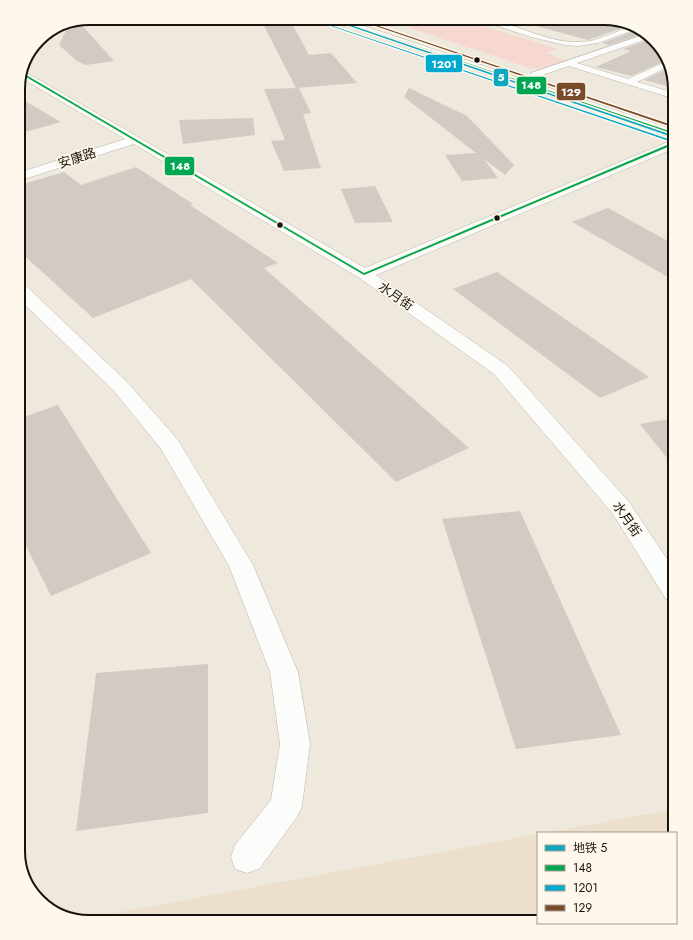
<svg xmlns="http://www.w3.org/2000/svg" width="693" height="940" viewBox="0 0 693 940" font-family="Jost,'Noto Sans SC',sans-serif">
  <rect width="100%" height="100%" fill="#eee8dd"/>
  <g fill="#ece0cd">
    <path d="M675,809V833H545Z"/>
    <path d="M538,834V922H85L78,920Z"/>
  </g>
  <path fill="#f7d8d1" d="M419,18H466L489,24L483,26L558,49L547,53L569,62L533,69L407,27L403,23Z"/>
  <g fill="#d2cbc4">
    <path d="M537,18H608L631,25L588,40L536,26Z"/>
    <path d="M79,22L114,61L86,65L77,61L59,45L68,26Z"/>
    <path d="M291,22L309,55L331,53L357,83L296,88L263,24Z"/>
    <path d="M640,29L645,33L609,45L602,43Z"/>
    <path d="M651,39L665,53L667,60L631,76L596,67L631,51L623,49Z"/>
    <path d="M669,68L675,88L644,80Z"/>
    <path d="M299,88L311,113L303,114L321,168L284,171L271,141L285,140L264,89Z"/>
    <path d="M409,88L467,116L514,165L505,175L484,159L498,178L462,181L445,155L476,153L404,97Z"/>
    <path d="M18,97L61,122L18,134Z"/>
    <path d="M253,118L255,135L183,144L179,120Z"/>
    <path d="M136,167L193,204L190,205L278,263L264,268L469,448L396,482L191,279L93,318L18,250V183H27L64,172L81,185Z"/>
    <path d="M375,186L393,222L355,223L341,189Z"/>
    <path d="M608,208L675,245V281L572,222Z"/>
    <path d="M497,272L649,377L600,398L453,289Z"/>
    <path d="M58,405L151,553L51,596L18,530V419Z"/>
    <path d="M675,418V468L640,424Z"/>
    <path d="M520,511L621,735L516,749L442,519Z"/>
    <path d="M208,664V813L76,831L96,673Z"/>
  </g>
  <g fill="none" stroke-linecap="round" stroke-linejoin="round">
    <g stroke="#bbb5ad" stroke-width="1">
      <g id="lane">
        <path d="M399,18H413L383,26L379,24Z"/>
        <path d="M473,18C512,18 549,48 590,41C604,38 619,30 633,26L639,28L598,43L578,46L565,45L531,37Z"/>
        <path d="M646,34L650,38L577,63L628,79L667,61L669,66L637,82L675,93V99L569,66L534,78L530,75L531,73Z"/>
      </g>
    </g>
    <g stroke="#bbb5ad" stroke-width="1">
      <g id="street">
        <path d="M22,70L365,268L675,139V148L376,275L508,366L629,502L675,571V602L666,599L613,514L494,374L358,277L134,144L18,181V173L125,139L20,77Z"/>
        <path d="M18,283L24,284L128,383L178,440L253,565L298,672L310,744L302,806L297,817L259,869L247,873L235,869L231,857L235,845L271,800L280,744L270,672L229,566L161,449L114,391L18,298Z"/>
      </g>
    </g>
    <g stroke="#bbb5ad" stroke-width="1">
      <path id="secondary" d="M326,18H340L675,130V138L328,20Z"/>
    </g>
    <use href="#lane" fill="#fcfcfa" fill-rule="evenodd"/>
    <use href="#street" fill="#fcfcfa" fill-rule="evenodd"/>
    <use href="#secondary" fill="#fcfcfa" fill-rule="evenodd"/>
    <g stroke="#fef7eb" stroke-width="3">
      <g id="bus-1">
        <path d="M330,18H333L675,133V135Z"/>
        <path d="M21,72L364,273L674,142H675V144L364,275L21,74Z"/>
      </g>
    </g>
    <g stroke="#fef7eb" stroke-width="3">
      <path id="bus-2" d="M328,25H330L674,141L672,142Z"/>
    </g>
    <g stroke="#fef7eb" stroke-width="3">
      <path id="bus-3" d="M352,18H355L675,126V128Z"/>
    </g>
    <use href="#bus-1" fill="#00a651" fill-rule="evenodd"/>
    <use href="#bus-2" fill="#00a9ce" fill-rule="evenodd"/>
    <use href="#bus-3" fill="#7a4b2a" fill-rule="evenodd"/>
    <g stroke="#fef7eb" stroke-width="3">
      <path id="metro-1" d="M326,18H330L675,136V138Z"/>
    </g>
    <use href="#metro-1" fill="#0ea8bf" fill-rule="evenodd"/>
  </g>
  <g fill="#18130d" stroke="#fef7eb" stroke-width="1.5">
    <circle cx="477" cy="60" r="3.5"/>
    <circle cx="497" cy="218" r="3.5"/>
    <circle cx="280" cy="225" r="3.5"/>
  </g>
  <g text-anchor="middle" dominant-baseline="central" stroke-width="3.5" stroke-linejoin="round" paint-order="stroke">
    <g font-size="13" fill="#18130d" stroke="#fef7eb">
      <text transform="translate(77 158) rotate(-18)">安康路</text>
      <text transform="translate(396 296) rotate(35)">水月街</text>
      <text transform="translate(627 519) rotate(55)">水月街</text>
    </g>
  </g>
  <path d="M0 0H693V940H0ZM89 25H604A64 64 0 0 1 668 89V851A64 64 0 0 1 604 915H89A64 64 0 0 1 25 851V89A64 64 0 0 1 89 25Z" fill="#fef7eb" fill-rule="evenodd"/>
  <path fill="none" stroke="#18130d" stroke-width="2" d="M89 25H604A64 64 0 0 1 668 89V851A64 64 0 0 1 604 915H89A64 64 0 0 1 25 851V89A64 64 0 0 1 89 25Z"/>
  <g stroke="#fef7eb" stroke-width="1.5">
    <rect x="425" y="54" width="38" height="19" rx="4" fill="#00a9ce"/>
    <rect x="493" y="68" width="16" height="19" rx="4" fill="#0ea8bf"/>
    <rect x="516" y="76" width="31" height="19" rx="4" fill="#00a651"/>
    <rect x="556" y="82" width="30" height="19" rx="4" fill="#7a4b2a"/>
    <rect x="164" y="156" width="31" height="20" rx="4" fill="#00a651"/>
  </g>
  <g font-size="11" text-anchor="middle" font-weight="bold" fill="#fff">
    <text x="444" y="68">1201</text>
    <text x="501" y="81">5</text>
    <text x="531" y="89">148</text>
    <text x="571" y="96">129</text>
    <text x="180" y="170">148</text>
  </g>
  <rect x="537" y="832" width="140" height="92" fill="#fef7eb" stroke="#a29c92"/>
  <rect x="545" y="845" width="20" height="6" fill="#0ea8bf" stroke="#a29c92"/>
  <text x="573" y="852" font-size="12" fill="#18130d">地铁 5</text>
  <rect x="545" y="865" width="20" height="6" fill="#00a651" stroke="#a29c92"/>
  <text x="573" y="872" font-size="12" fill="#18130d">148</text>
  <rect x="545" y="885" width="20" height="6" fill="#00a9ce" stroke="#a29c92"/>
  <text x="573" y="892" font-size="12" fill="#18130d">1201</text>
  <rect x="545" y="905" width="20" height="6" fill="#7a4b2a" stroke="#a29c92"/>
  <text x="573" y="912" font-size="12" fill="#18130d">129</text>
</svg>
